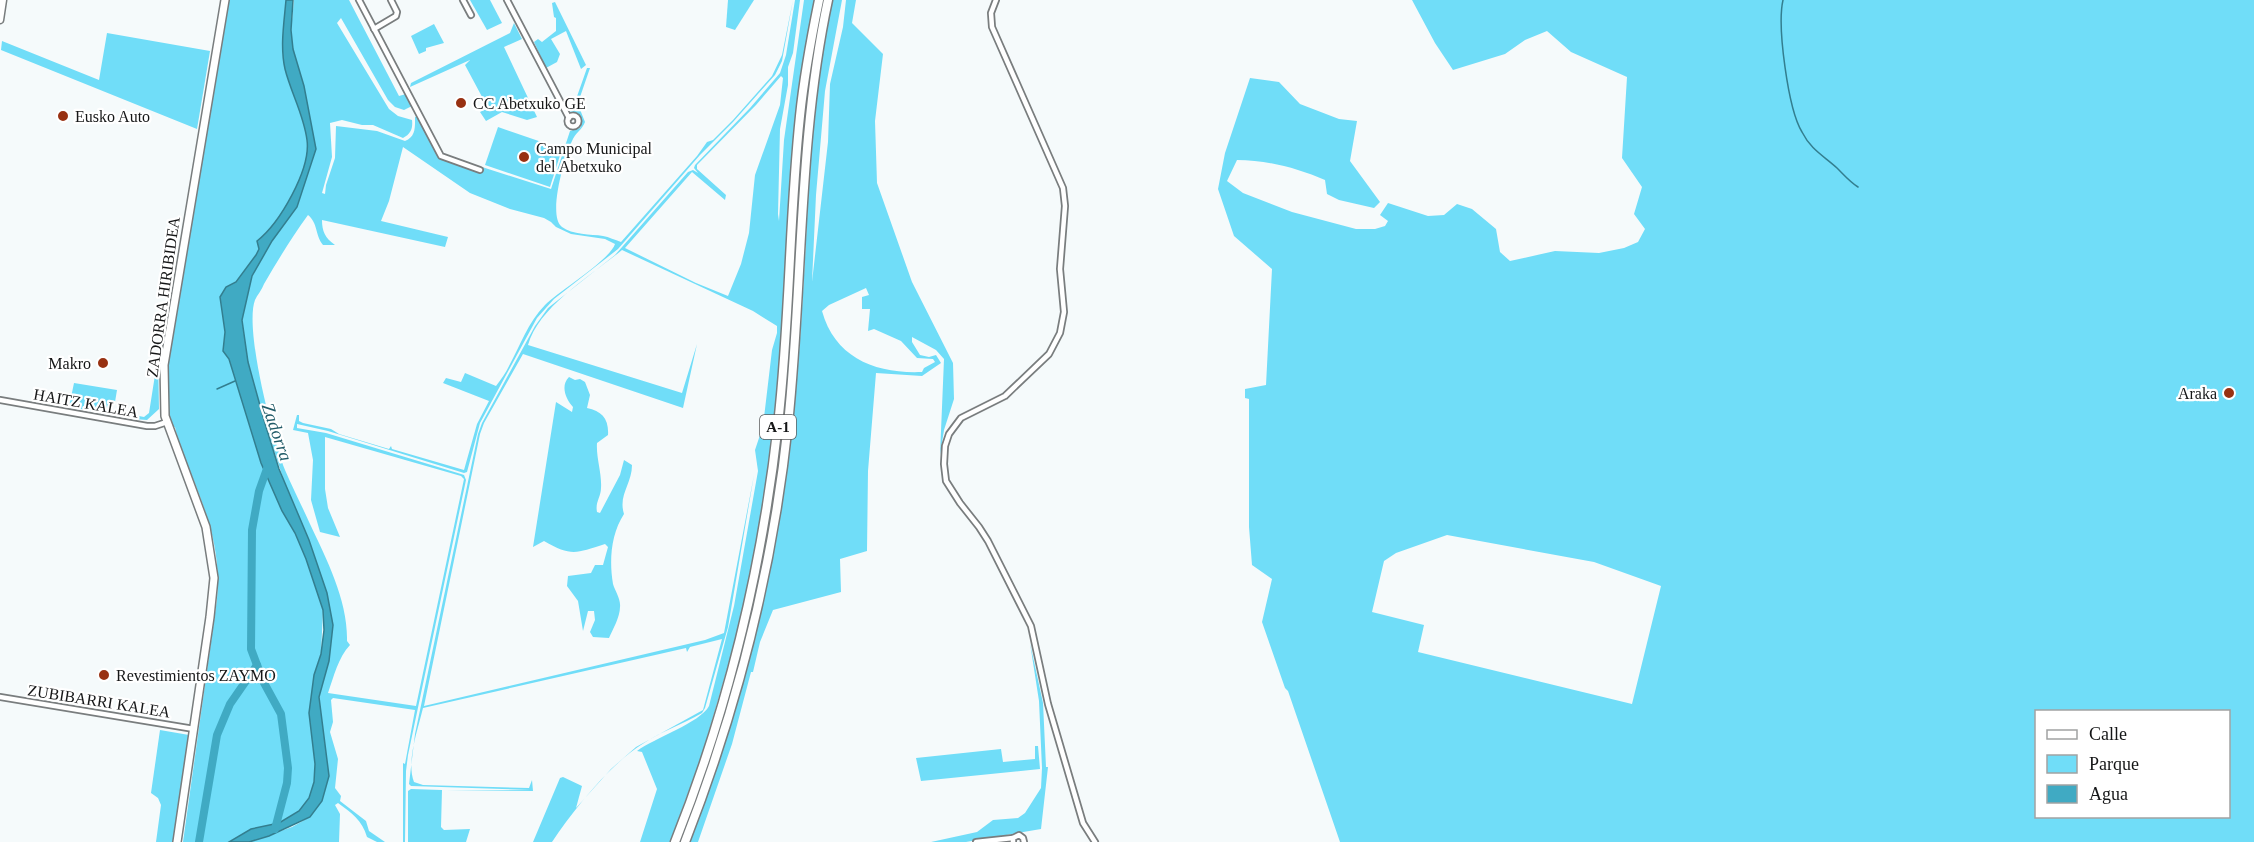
<svg xmlns="http://www.w3.org/2000/svg" width="2254" height="842" viewBox="0 0 2254 842" font-family="'Times New Roman',serif">
  <rect width="100%" height="100%" fill="#f5fafb"/>
  <g fill="#70ddf8" fill-rule="evenodd">
    <path d="M229,0H286C284,23 280,47 285,69C291,93 304,115 307,140C312,169 280,223 257,241L259,249L256,255L236,282L226,287L220,297L225,332L223,351L229,359L250,422L251,431L282,511L295,533L306,559L323,610L321,654L314,675L309,713L315,764L314,782L309,798L299,811L279,823L251,829L229,842H183L217,599C221,552 209,519 192,476C186,460 178,444 175,427H173L168,412V357Z"/>
    <path d="M294,0H349L399,96L406,94L412,106L404,110L395,107L388,100L341,18L337,23L389,109L398,116L412,120C413,128 411,134 403,138L373,125H362L342,120L330,123L332,157L322,193L325,194L326,185L335,158L336,126L377,131L405,141C416,137 415,127 415,117L417,116L437,155L442,159L480,173L482,167L551,189L570,131L580,128C587,113 573,116 567,109L574,105L587,68H590L579,100V107L585,122C582,130 575,133 572,141C565,156 547,216 562,227C572,235 591,234 603,236C609,237 615,240 621,242L697,156L707,142L713,140L733,120L772,76L782,55L793,0L782,61L775,75L733,122L700,155L618,249L554,299L537,318L480,423L467,472L464,473L328,431L297,424V428L326,433L461,474L464,475L466,480L408,755L406,771L405,842H403V763L405,764L415,710L333,698L331,700L333,722L330,732L338,759L335,788L341,796L340,801L366,821L369,831L385,842H377L367,837C362,820 352,813 338,803L335,805L340,814L339,842H249L292,827L310,817L322,801L329,776L319,697L329,661L333,625L309,540L287,490L264,420L248,362L242,320L252,276L272,241L297,207L315,149L304,86L293,49L291,30ZM403,147L470,193L510,209L544,218L551,222L556,227L571,234L605,239L615,244C610,260 559,291 545,305C528,322 520,346 509,366C506,373 501,379 496,386L465,373L461,382L446,378L443,383L489,401L477,424L464,470L392,449L391,446L389,449L339,434L331,429L303,423L299,421V415H297L293,430L308,433L313,460L311,500L320,532L340,537L328,508L325,489V437L461,476L464,479L416,706L328,693C334,676 338,658 350,645L347,641C348,601 327,560 310,524C302,506 293,489 285,470C273,440 244,329 255,300C257,295 262,290 264,284C278,260 292,237 308,215C318,223 315,235 323,245H335C325,238 322,231 322,220L445,247L448,237L381,221L389,201Z"/>
    <path d="M470,0H490L502,23L487,30Z"/>
    <path d="M728,0H754L735,30L726,27Z"/>
    <path d="M795,0H800L793,53L788,67V85L780,129L778,214L779,221L784,140L804,0H815L804,60L773,435L763,507L738,631L702,755L670,842H640L657,789L642,752L637,751C654,738 700,723 709,706L734,606L758,471L755,450L763,426L772,350L777,333V326L753,311L622,250C592,275 539,306 528,345L682,393L697,344L683,408L523,354L484,423L480,434L424,706L705,640L724,633L754,475L728,627L705,708L702,713C683,724 662,731 644,743C609,765 575,808 552,842H533L560,778L563,777L582,786L576,808L611,769L636,747L703,710L722,639L690,647L687,652L686,648L423,708C418,729 406,762 414,782L423,785L529,788L532,780L533,791L446,790H530L411,786L409,784L415,734L478,434L482,423L535,326L548,308L615,255L688,172L693,170L698,173L694,168L695,165L750,108L780,73L786,55ZM781,76L783,78L780,105L755,175L749,233L741,264L728,296L696,283L625,248L692,172L725,200L726,195L697,169V165L756,105Z"/>
    <path d="M833,0H842L825,91L816,195L812,282L828,142L830,84L843,27L846,0H856L852,23L883,54L875,121L877,183L912,282L953,363L954,399L944,430L940,455L944,359L936,350L912,337V342L920,355L929,357L936,355L941,363L922,376L876,373L868,471L867,551L840,559L841,592L773,610L760,642L753,672H751L732,744L698,842H690C738,715 774,582 790,447C799,372 803,296 807,221C811,147 815,72 833,0ZM866,288L869,295L862,297V309H870L868,331L874,329L901,341L917,358L933,359L935,362L924,368L922,372C876,374 835,358 822,311L829,305Z"/>
    <path d="M1412,0H2254V842H1340L1288,691L1285,688L1262,622L1272,579L1252,565L1249,527V399L1245,398V389L1266,385L1272,269L1234,236L1218,189L1225,153L1250,78L1279,82L1300,104L1339,119L1357,121L1350,161L1380,202L1374,208L1339,200L1327,194L1325,180C1297,168 1267,160 1237,160L1227,181L1243,193L1292,212L1356,229H1375L1385,226L1388,221L1380,215L1388,203L1428,216L1444,215L1457,204L1472,209L1496,229L1500,252L1510,261L1555,251L1599,253L1624,248L1638,242L1645,229L1634,214L1642,187L1622,158L1627,77L1571,52L1547,31L1525,40L1505,54L1453,70L1435,43ZM1447,535L1594,562L1661,586L1632,704L1418,652L1424,625L1372,612L1384,561L1396,553ZM2036,712H2228V816H2036Z"/>
    <path d="M555,2L586,65L581,69L566,31L551,39L560,54L557,62L546,68L534,42L538,39L542,42L556,31V18L554,17L552,3Z"/>
    <path d="M514,23L522,39L504,47L537,117L527,120L502,112L486,121L480,112L488,108L465,65L470,60L410,87L411,83L510,33Z"/>
    <path d="M434,24L444,43L426,48V51L419,54L411,36Z"/>
    <path d="M107,33L210,51L197,129L1,50L2,41L99,80Z"/>
    <path d="M498,127L562,149L550,187L485,165Z"/>
    <path d="M158,356L159,409L147,420L135,419L134,415L144,417L149,413Z"/>
    <path d="M569,377L575,380L580,379L585,382L590,395L587,408C602,411 609,419 608,435L597,443C596,458 602,473 601,488C601,497 595,502 597,512L600,513L620,475L624,460L632,465C632,484 618,495 624,514C611,534 609,560 613,584C615,591 621,599 620,607C620,617 613,629 609,638L593,637L590,632L595,620L594,611H588L583,631L578,601L567,586L568,576L591,573L595,565H603L608,547L605,544C576,553 572,557 544,541L533,547L556,402L572,412L573,407C566,399 560,386 569,377Z"/>
    <path d="M74,383L117,390L115,402L108,405L107,410L129,414L128,417L69,407Z"/>
    <path d="M1030,643L1043,703L1046,767H1048L1041,829L966,842H931L977,832L993,820L1018,818L1025,813L1041,788L1042,768L1039,701Z"/>
    <path d="M160,730L189,735L174,842H156L161,805L158,798L151,793Z"/>
    <path d="M1035,746H1038L1040,769L921,781L916,758L1001,749L1003,762L1035,759Z"/>
    <path d="M411,789L442,790L441,827L444,830L470,829L466,842H408V791Z"/>
  </g>
  <path fill="#40aac3" stroke="#337e8f" stroke-width="1.5" d="M286,0H293L291,30L293,49L304,86L316,149L297,207L272,241L252,276L242,320L248,362L264,420L279,469L309,540L327,593L333,625L329,661L319,697L329,776L322,801L310,817L269,836L249,842H229L251,829L279,823L299,811L309,798L314,782L315,764L309,713L314,675L321,654L324,630L323,610L306,559L295,533L282,511L261,463L229,359L223,351L225,332L220,297L226,287L236,282L256,255L259,249L257,241C280,223 311,169 307,140C304,115 291,93 285,69C280,47 284,23 286,0Z"/>
  <g fill="none" stroke-linecap="round" stroke-linejoin="round">
    <g stroke="#337e8f" stroke-width="1.5">
      <path d="M1783,0C1777,26 1788,109 1802,132C1811,150 1824,156 1837,168C1844,175 1850,182 1858,187"/>
      <path d="M217,389L235,381"/>
    </g>
    <g stroke="#40aac3" stroke-width="8">
      <path d="M269,463L259,491L252,530L251,649L263,681L281,714L288,768L287,783L275,829"/>
      <path d="M199,842L217,735L230,704L257,665"/>
    </g>
    <g stroke="#797d7e" stroke-width="8">
      <g id="minor">
        <path d="M359,0L441,156L480,170"/>
        <path d="M463,0L471,15"/>
        <path d="M507,0L569,118"/>
        <path d="M996,0L991,13L992,27L1063,188L1065,206L1060,269L1064,312L1060,333L1049,354L1005,396L961,418L949,434L945,446L944,464L946,481L960,503L979,527L988,541L1031,626L1048,704L1083,823L1095,842"/>
        <path d="M374,29L396,16L397,12L391,0"/>
        <circle cx="573" cy="121" r="5.5"/>
        <path d="M0,400L147,426H155L167,422"/>
        <path d="M0,697L194,729"/>
        <path d="M976,842L1013,838"/>
        <path d="M1013,842V838L1019,835L1023,838L1024,842"/>
      </g>
    </g>
    <g stroke="#797d7e" stroke-width="9">
      <path id="tertiary" d="M0,20L3,0"/>
    </g>
    <g stroke="#797d7e" stroke-width="10">
      <path id="secondary" d="M177,842L210,617L214,578L206,527L165,416L164,365L225,0"/>
    </g>
    <g stroke="#797d7e" stroke-width="11">
      <g id="motorway">
        <path d="M675,842C728,709 762,567 778,424C790,322 789,219 800,116C804,77 811,39 819,0"/>
        <path d="M685,842C737,709 773,566 788,424C803,283 798,140 828,0"/>
      </g>
    </g>
    <use href="#minor" stroke="#fff" stroke-width="4.5"/>
    <use href="#tertiary" stroke="#fff" stroke-width="6"/>
    <use href="#secondary" stroke="#fff" stroke-width="7"/>
    <use href="#motorway" stroke="#fff" stroke-width="8"/>
  </g>
  <g fill="#983112" stroke="#fff" stroke-width="2">
    <circle cx="461" cy="103" r="6"/>
    <circle cx="63" cy="116" r="6"/>
    <circle cx="524" cy="157" r="6"/>
    <circle cx="103" cy="363" r="6"/>
    <circle cx="2229" cy="393" r="6"/>
    <circle cx="104" cy="675" r="6"/>
  </g>
  <g text-anchor="middle" dominant-baseline="central" stroke-width="4.5" stroke-linejoin="round" paint-order="stroke">
    <rect fill="#fff" stroke="#5b5c5d" stroke-width="1.5" x="760" y="415" width="36" height="24" rx="4.5"/>
    <g font-size="15" font-weight="bold" fill="#151617">
      <text x="778" y="427">A-1</text>
    </g>
    <g font-size="16" fill="#151617" stroke="#fff" text-anchor="start">
      <text x="473" y="103">CC Abetxuko GE</text>
      <text x="75" y="116">Eusko Auto</text>
      <text x="536" y="148">Campo Municipal<tspan x="536" dy="18">del Abetxuko</tspan></text>
      <text x="91" y="363" text-anchor="end">Makro</text>
      <text x="2217" y="393" text-anchor="end">Araka</text>
      <text x="116" y="675">Revestimientos ZAYMO</text>
    </g>
    <g font-size="16" fill="#151617" stroke="#fff">
      <text transform="translate(163 297) rotate(-82)">ZADORRA HIRIBIDEA</text>
      <text transform="translate(86 403) rotate(10)">HAITZ KALEA</text>
      <text transform="translate(99 701) rotate(9)">ZUBIBARRI KALEA</text>
    </g>
    <g font-size="18" font-style="italic" fill="#215b68" stroke="#fff">
      <text transform="translate(277 432) rotate(71)">Zadorra</text>
    </g>
  </g>
  <rect x="2035" y="710" width="195" height="108" fill="#ffffff" stroke="#a1a2a2" stroke-width="1.5"/>
  <rect x="2047" y="730" width="30" height="9" fill="#ffffff" stroke="#a1a2a2" stroke-width="1.5"/>
  <text x="2089" y="740" font-size="18" fill="#151617">Calle</text>
  <rect x="2047" y="755" width="30" height="18" fill="#70ddf8" stroke="#a1a2a2" stroke-width="1.5"/>
  <text x="2089" y="770" font-size="18" fill="#151617">Parque</text>
  <rect x="2047" y="785" width="30" height="18" fill="#40aac3" stroke="#a1a2a2" stroke-width="1.5"/>
  <text x="2089" y="800" font-size="18" fill="#151617">Agua</text>
</svg>
